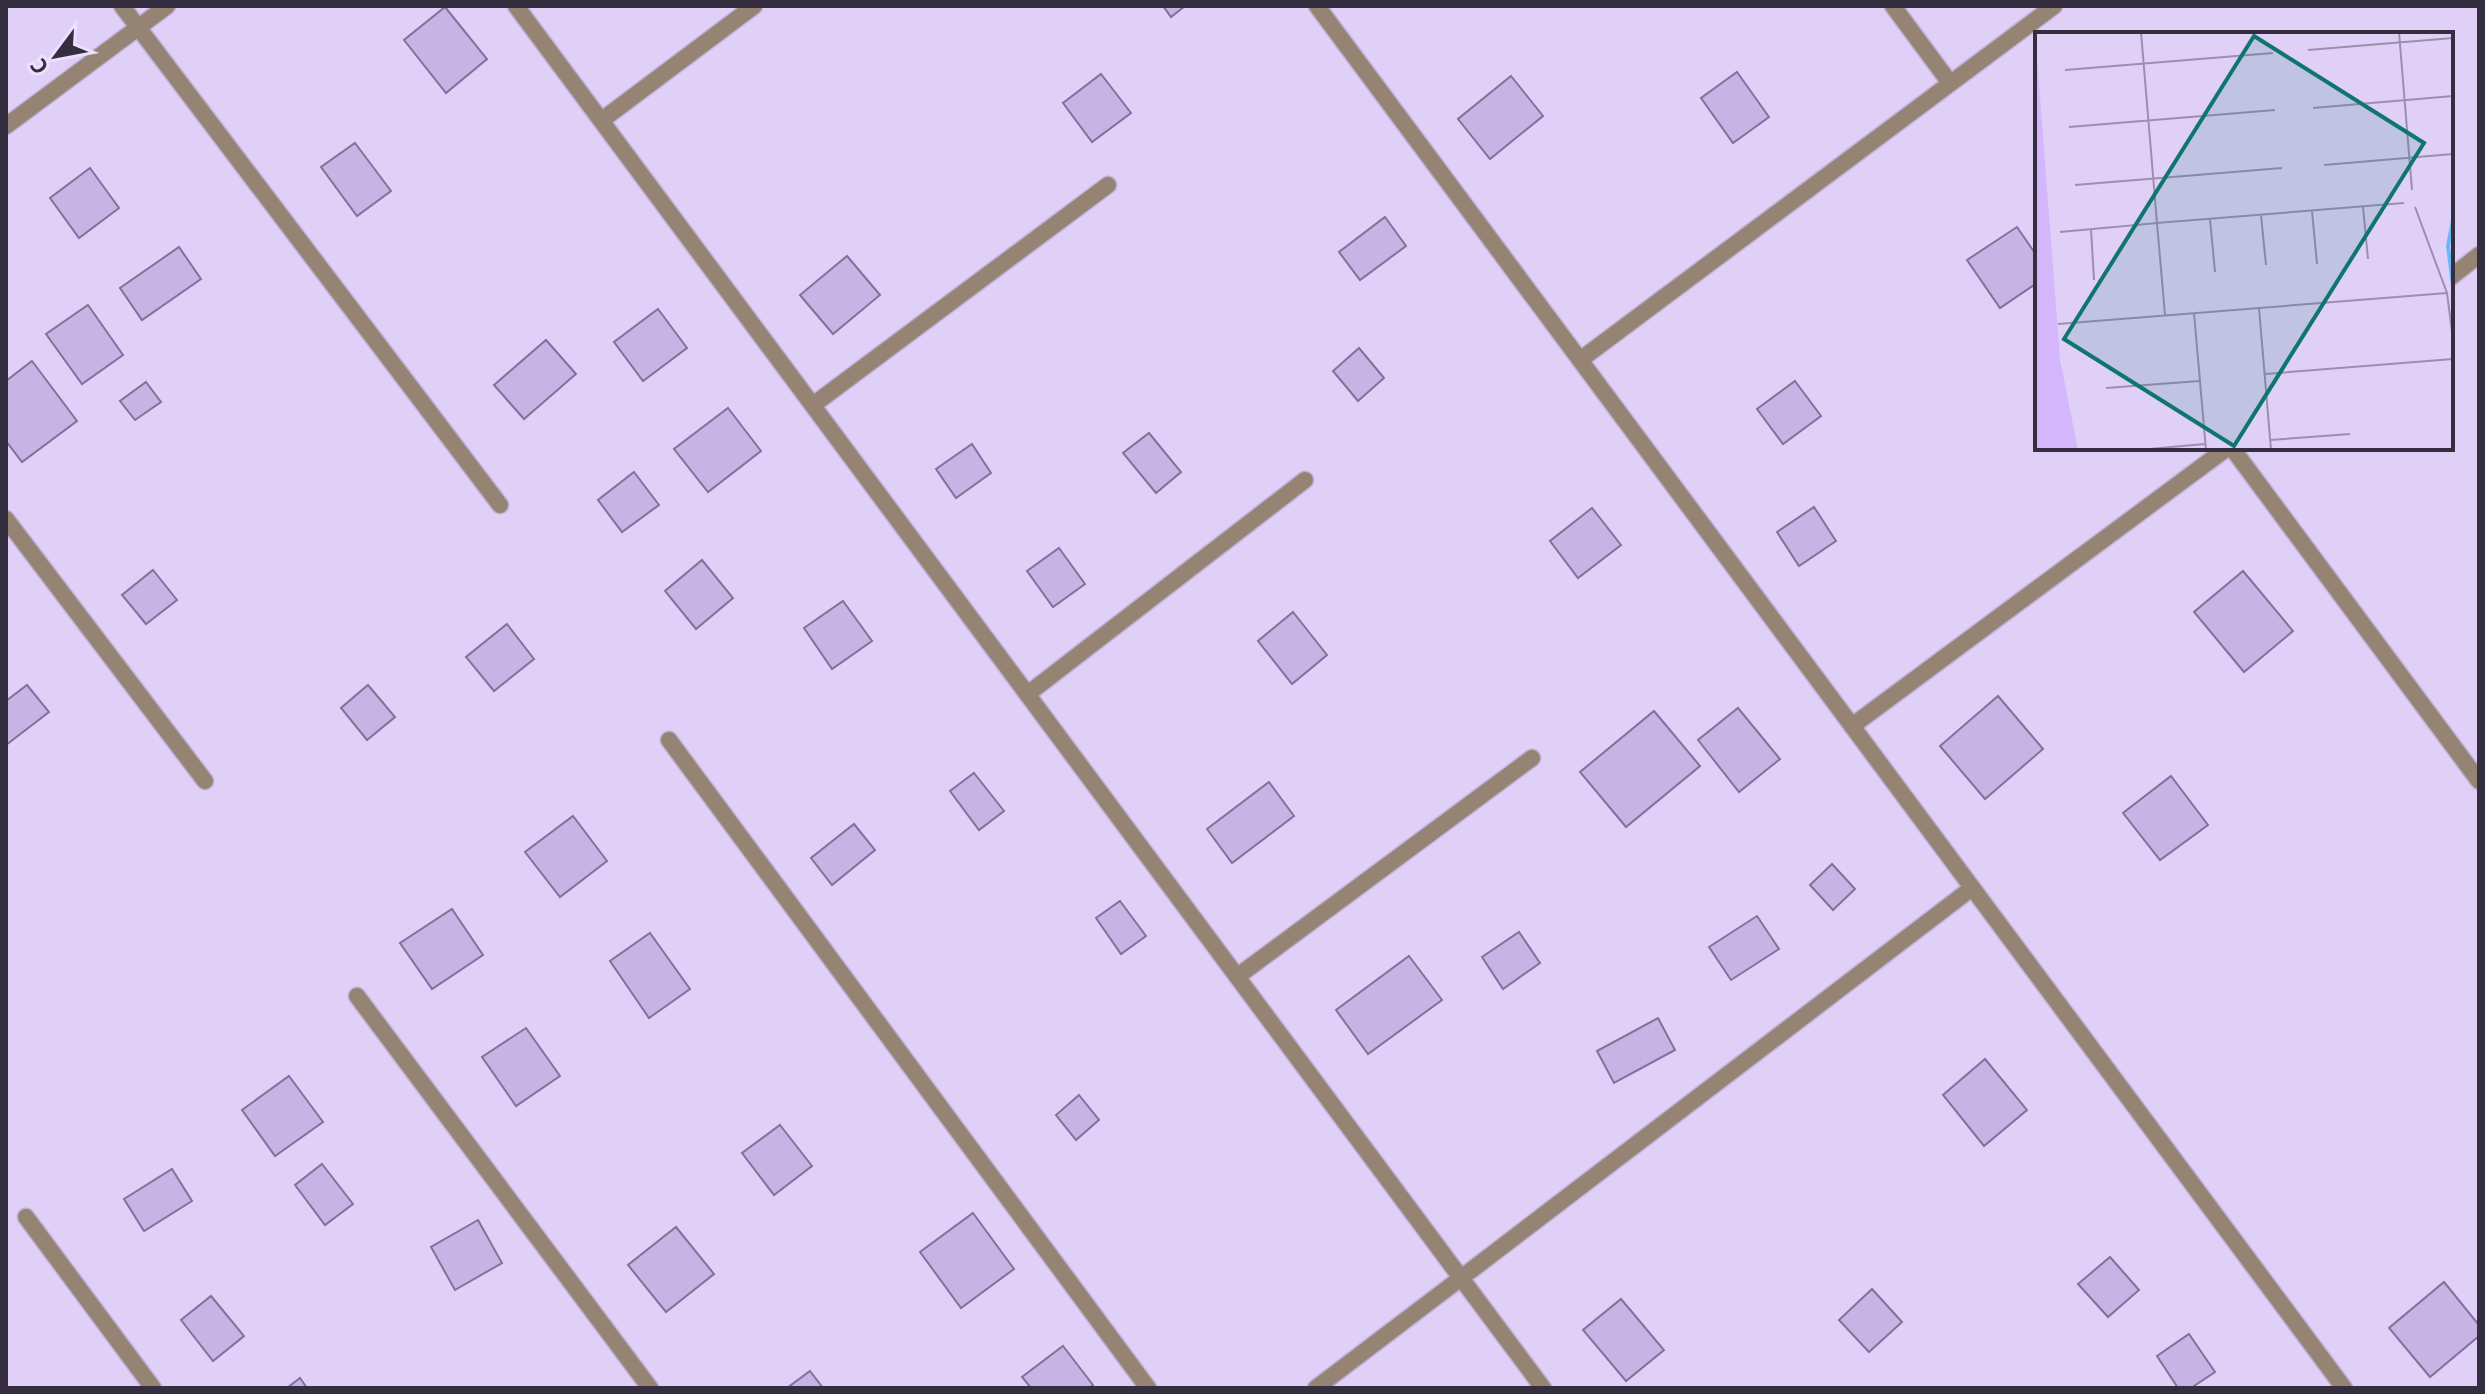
<svg xmlns="http://www.w3.org/2000/svg" width="2485" height="1394" viewBox="0 0 2485 1394" font-family="'PT Sans',sans-serif">
  <rect width="100%" height="100%" fill="#e0d0f8"/>
  <g fill="#c7b4e4" stroke="#82709d" stroke-width="2">
    <path d="M1163,6H1185L1171,17Z"/>
    <path d="M445,7L487,59L446,93L404,40Z"/>
    <path d="M1737,72L1769,117L1733,143L1701,98Z"/>
    <path d="M1101,74L1131,113L1092,142L1063,103Z"/>
    <path d="M1511,76L1543,116L1490,159L1458,119Z"/>
    <path d="M355,143L391,191L357,216L321,167Z"/>
    <path d="M90,168L119,208L79,238L50,198Z"/>
    <path d="M1385,217L1406,246L1360,280L1339,252Z"/>
    <path d="M2017,227L2037,256V283L2000,308L1967,260Z"/>
    <path d="M179,247L201,279L142,320L120,288Z"/>
    <path d="M847,256L880,295L833,334L800,295Z"/>
    <path d="M88,305L123,355L82,384L46,334Z"/>
    <path d="M658,309L687,348L643,381L614,342Z"/>
    <path d="M546,340L576,374L524,419L494,385Z"/>
    <path d="M1359,348L1384,378L1358,401L1333,371Z"/>
    <path d="M32,361L77,421L22,462L6,441V381Z"/>
    <path d="M1795,381L1821,416L1783,444L1757,409Z"/>
    <path d="M146,382L161,402L135,420L120,401Z"/>
    <path d="M728,408L761,451L708,492L674,449Z"/>
    <path d="M1149,433L1181,472L1156,493L1123,453Z"/>
    <path d="M972,444L991,473L956,498L936,469Z"/>
    <path d="M634,472L659,505L622,532L598,500Z"/>
    <path d="M1814,507L1836,541L1799,566L1777,532Z"/>
    <path d="M1592,508L1621,545L1578,578L1550,541Z"/>
    <path d="M1059,548L1085,584L1053,607L1027,571Z"/>
    <path d="M702,560L733,598L696,629L665,591Z"/>
    <path d="M153,570L177,600L146,624L122,595Z"/>
    <path d="M2243,571L2293,631L2244,672L2194,612Z"/>
    <path d="M843,601L872,641L832,669L804,628Z"/>
    <path d="M1293,612L1327,655L1292,684L1258,641Z"/>
    <path d="M507,624L534,659L494,691L466,657Z"/>
    <path d="M27,685L49,712L6,745V701Z"/>
    <path d="M368,685L395,717L367,740L341,708Z"/>
    <path d="M1998,696L2043,749L1985,799L1940,746Z"/>
    <path d="M1738,708L1780,759L1739,792L1698,740Z"/>
    <path d="M1654,711L1700,766L1626,827L1580,772Z"/>
    <path d="M974,773L1004,811L979,830L950,791Z"/>
    <path d="M2171,776L2208,825L2160,860L2123,813Z"/>
    <path d="M1269,782L1294,816L1232,863L1207,829Z"/>
    <path d="M573,816L607,861L560,897L525,852Z"/>
    <path d="M854,824L875,850L832,885L811,858Z"/>
    <path d="M1832,864L1855,889L1833,910L1810,885Z"/>
    <path d="M1120,901L1146,936L1121,954L1096,918Z"/>
    <path d="M452,909L483,955L432,989L400,943Z"/>
    <path d="M1757,916L1779,949L1731,980L1709,947Z"/>
    <path d="M1519,932L1540,963L1503,989L1482,957Z"/>
    <path d="M650,933L690,989L649,1018L610,961Z"/>
    <path d="M1409,956L1442,1000L1368,1054L1336,1010Z"/>
    <path d="M1658,1018L1675,1050L1614,1083L1597,1051Z"/>
    <path d="M526,1028L560,1076L516,1106L482,1057Z"/>
    <path d="M1985,1059L2027,1110L1984,1146L1943,1095Z"/>
    <path d="M289,1076L323,1122L275,1156L242,1110Z"/>
    <path d="M1079,1095L1099,1120L1076,1140L1056,1115Z"/>
    <path d="M780,1125L812,1166L774,1195L742,1153Z"/>
    <path d="M322,1164L353,1204L325,1225L295,1185Z"/>
    <path d="M172,1169L192,1201L144,1231L124,1199Z"/>
    <path d="M973,1213L1014,1269L961,1308L920,1252Z"/>
    <path d="M478,1220L502,1263L455,1290L431,1247Z"/>
    <path d="M676,1227L714,1274L666,1312L628,1265Z"/>
    <path d="M2110,1257L2139,1290L2108,1317L2078,1284Z"/>
    <path d="M2444,1282L2479,1325V1336L2430,1377L2389,1328Z"/>
    <path d="M1872,1289L1902,1322L1869,1352L1839,1320Z"/>
    <path d="M211,1296L244,1336L213,1361L181,1320Z"/>
    <path d="M1621,1299L1664,1350L1626,1381L1583,1330Z"/>
    <path d="M2189,1334L2215,1372L2191,1388H2178L2157,1356Z"/>
    <path d="M1063,1346L1093,1385L1089,1388H1031L1022,1377Z"/>
    <path d="M810,1371L823,1388H787Z"/>
    <path d="M300,1378L307,1388H287Z"/>
  </g>
  <g fill="none" stroke-linecap="round" stroke-linejoin="round">
    <g stroke="#beafd3" stroke-width="19">
      <g id="lane">
        <path d="M122,6L500,505"/>
        <path d="M516,6L1461,1278L1316,1388"/>
        <path d="M1317,6L2344,1388"/>
        <path d="M1893,6L1950,83"/>
        <path d="M602,120L754,6"/>
        <path d="M6,126L167,6"/>
        <path d="M2451,277L2479,255"/>
        <path d="M813,405L1108,185"/>
        <path d="M2232,448L2479,781"/>
        <path d="M6,519L205,781"/>
        <path d="M1029,693L1305,480"/>
        <path d="M1852,726L2227,448"/>
        <path d="M669,740L1148,1388"/>
        <path d="M1238,976L1532,758"/>
        <path d="M357,996L650,1388"/>
        <path d="M26,1217L153,1388"/>
        <path d="M1543,1388L1461,1278L1972,888"/>
      </g>
    </g>
    <g stroke="#beafd3" stroke-width="19">
      <path id="street" d="M1580,360L2054,6"/>
    </g>
    <use href="#lane" stroke="#958373" stroke-width="16"/>
    <use href="#street" stroke="#958373" stroke-width="16"/>
  </g>
  <g transform="translate(2035 32)">
    <rect width="418" height="418" fill="#e0d0f8"/>
    <path d="M0,0L25,327L43,418H0Z" fill="#d3b6fb"/>
    <path fill="none" stroke="#6cb8f3" stroke-width="4" d="M418,188L413,214L418,253"/>
    <path fill="none" stroke="#9c8fae" stroke-width="2" d="M106,0L122,191L369,171M364,0L377,158M273,18L418,6M30,38L238,21M278,76L418,64M34,95L240,78M289,133L418,122M40,153L247,136M328,175L333,227M380,175L412,261L418,307M277,179L282,232M226,183L231,233M175,187L180,240M56,197L59,248M25,200L122,191L130,283M224,276L236,418M159,281L171,418M23,292L412,261M230,342L418,327M71,356L164,349M235,408L315,402M103,418L170,412"/>
    <path fill="#0f766e" fill-opacity="0.15" stroke="#0f766e" stroke-width="4" d="M219,4L389,111L199,414L29,307Z"/>
    <rect width="418" height="418" fill="none" stroke="#352d40" stroke-width="4"/>
  </g>
  <rect width="2485" height="1394" fill="none" stroke="#352d40" stroke-width="16"/>
  <g transform="translate(56 56) rotate(238)" stroke="#ebe0fe" stroke-width="6" paint-order="stroke">
  <path d="M0-6L14 30L0 20L-14 30Z" fill="#352d40"/>
  <text y="-12" font-size="22" font-weight="bold" text-anchor="middle" fill="#352d40">С</text>
  </g>
</svg>
